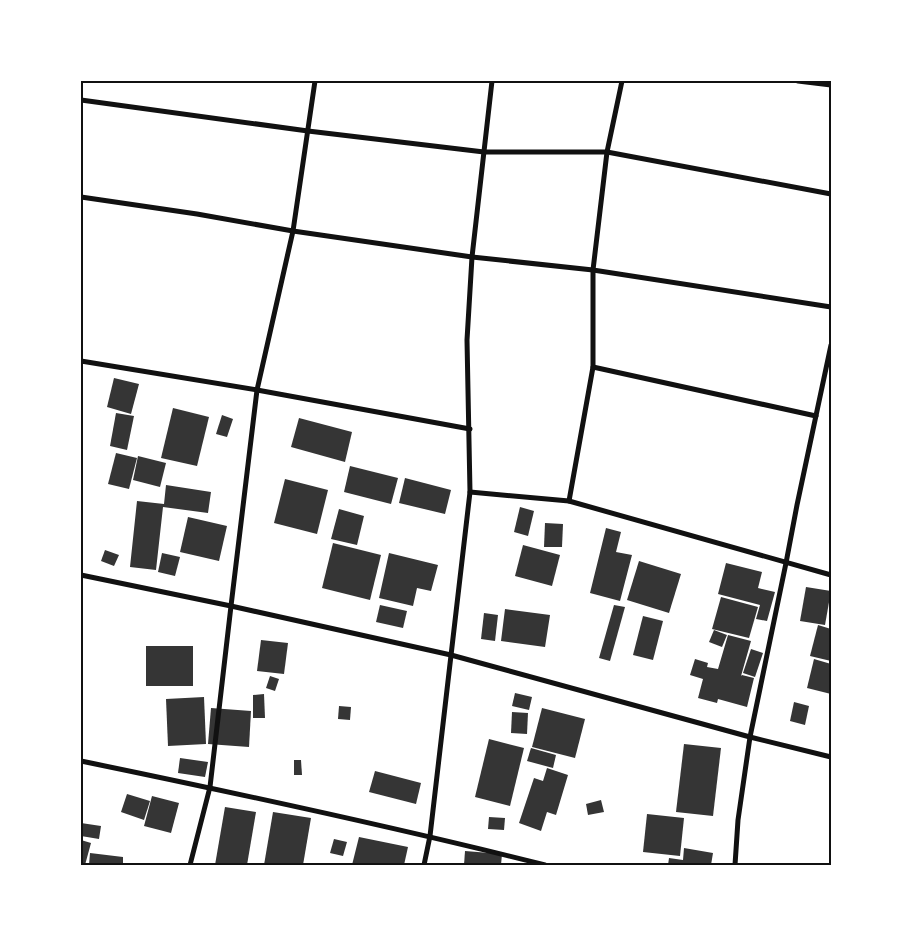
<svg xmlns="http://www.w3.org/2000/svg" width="912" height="946" viewBox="0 0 912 946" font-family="Montserrat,sans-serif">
  <rect width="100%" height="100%" fill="#fff"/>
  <g fill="#353535">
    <path d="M114,378L139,384L131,414L107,407Z"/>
    <path d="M173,408L209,417L197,466L161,458Z"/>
    <path d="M116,413L134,416L127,450L110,446Z"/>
    <path d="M222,415L233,419L227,437L216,434Z"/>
    <path d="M299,418L352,432L345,462L291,447Z"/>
    <path d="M116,453L137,458L129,489L108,484Z"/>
    <path d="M138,456L166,463L160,487L133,480Z"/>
    <path d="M350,466L398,478L391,504L344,492Z"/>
    <path d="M405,478L451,490L445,514L399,503Z"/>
    <path d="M285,479L328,490L317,534L274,523Z"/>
    <path d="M166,485L211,492L208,513L163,507L156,570L130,567L137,501L164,504Z"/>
    <path d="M520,507L534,511L528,536L514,532Z"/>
    <path d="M339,509L364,516L357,545L331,539Z"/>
    <path d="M188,517L227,526L219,561L180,552Z"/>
    <path d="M545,523L563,524L562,547H544Z"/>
    <path d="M606,528L621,532L616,552L632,555L620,601L590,593Z"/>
    <path d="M333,543L381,555L370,600L322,588Z"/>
    <path d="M523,545L560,555L552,586L515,576Z"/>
    <path d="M105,550L119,555L114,566L101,561Z"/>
    <path d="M162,553L180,557L175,576L158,572Z"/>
    <path d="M389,553L438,565L431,591L417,588L413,606L379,598Z"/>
    <path d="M639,561L681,574L669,613L627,600Z"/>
    <path d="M726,563L762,572L758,588L775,592L767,621L756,619L760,605L718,594Z"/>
    <path d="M806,587L831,591L825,625L800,621Z"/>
    <path d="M721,597L758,607L749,638L712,629Z"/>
    <path d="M380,605L407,611L403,628L376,622Z"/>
    <path d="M614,605L625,607L610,661L599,658Z"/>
    <path d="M505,609L550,615L545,647L501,641Z"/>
    <path d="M484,613L498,615L495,641L481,639Z"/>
    <path d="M643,616L663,621L653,660L633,655Z"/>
    <path d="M818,625L831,629V661L810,656Z"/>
    <path d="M714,630L727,635L722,647L709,642Z"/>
    <path d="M728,635L751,641L741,676L742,675L754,678L747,707L718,699L717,703L698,698L703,679L690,675L695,659L708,663L707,667L718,669Z"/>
    <path d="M261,640L288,643L284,674L257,671Z"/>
    <rect x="146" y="646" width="47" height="40"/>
    <path d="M751,649L763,653L755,677L743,673Z"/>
    <path d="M814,659L831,664V694L807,688Z"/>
    <path d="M270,676L279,679L275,691L266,688Z"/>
    <path d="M515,693L532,697L529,710L512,706Z"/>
    <path d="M264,694L265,718H253V695Z"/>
    <path d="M204,697L206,744L168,746L166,699Z"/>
    <path d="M794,702L809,706L805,725L790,721Z"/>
    <path d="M339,706L351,707L350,720L338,719Z"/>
    <path d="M211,708L251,711L249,747L208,744Z"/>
    <path d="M542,708L585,719L575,758L532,747Z"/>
    <path d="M512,712L528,713L527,734L511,733Z"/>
    <path d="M489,739L524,748L510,806L475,797Z"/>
    <path d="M684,744L721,748L713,816L676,812Z"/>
    <path d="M531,748L556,755L553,768L527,761Z"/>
    <path d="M180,758L208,762L205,777L178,773Z"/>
    <path d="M294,760H301L302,775H294Z"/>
    <path d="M547,768L568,775L556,815L547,812L541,831L519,823L534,778L543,781Z"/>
    <path d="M375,771L421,783L416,804L369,792Z"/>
    <path d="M127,794L150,801L144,820L121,812Z"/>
    <path d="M152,796L179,803L171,833L144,826Z"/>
    <path d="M601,800L604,812L588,815L586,804Z"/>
    <path d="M225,807L256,812L247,865H215Z"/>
    <path d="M273,812L311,818L303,865H264Z"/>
    <path d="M647,814L684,818L680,856L643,852Z"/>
    <path d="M489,817L505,818L504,830L488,829Z"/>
    <path d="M81,823L101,826L99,839L81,836Z"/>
    <path d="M359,837L408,847L404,865H352Z"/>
    <path d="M334,839L347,842L343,856L330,853Z"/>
    <path d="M81,840L91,843L85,865H81Z"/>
    <path d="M684,848L713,853L711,865H668L669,858L683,860Z"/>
    <path d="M465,851L502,854L501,865H464Z"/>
    <path d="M90,853L123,857V865H89Z"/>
  </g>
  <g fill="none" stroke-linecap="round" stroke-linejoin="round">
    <g stroke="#111" stroke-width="5">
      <path d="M798,81L831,85"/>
      <path d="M81,100L308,131L484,152H607L831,194"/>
      <path d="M81,197L197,214L293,231L472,257L593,270L831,307"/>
      <path d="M81,361L257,390L470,429"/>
      <path d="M593,367L816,416"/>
      <path d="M470,492L569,501L831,575"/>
      <path d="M569,501L593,367V270L607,152L622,81"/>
      <path d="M81,575L231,606L451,655L750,737L831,757"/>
      <path d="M81,761C236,793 391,826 545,865"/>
      <path d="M190,865L210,787L231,606L257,390L293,231L315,81"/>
      <path d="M424,865L430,836L470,492L467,340L472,257L492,81"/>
      <path d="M735,865L738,820L750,737L786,563L797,505L831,345"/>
    </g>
  </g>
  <rect width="912" height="946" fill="none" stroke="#ffffff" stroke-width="165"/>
  <rect x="82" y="82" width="748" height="782" fill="none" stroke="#111" stroke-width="2"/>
</svg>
